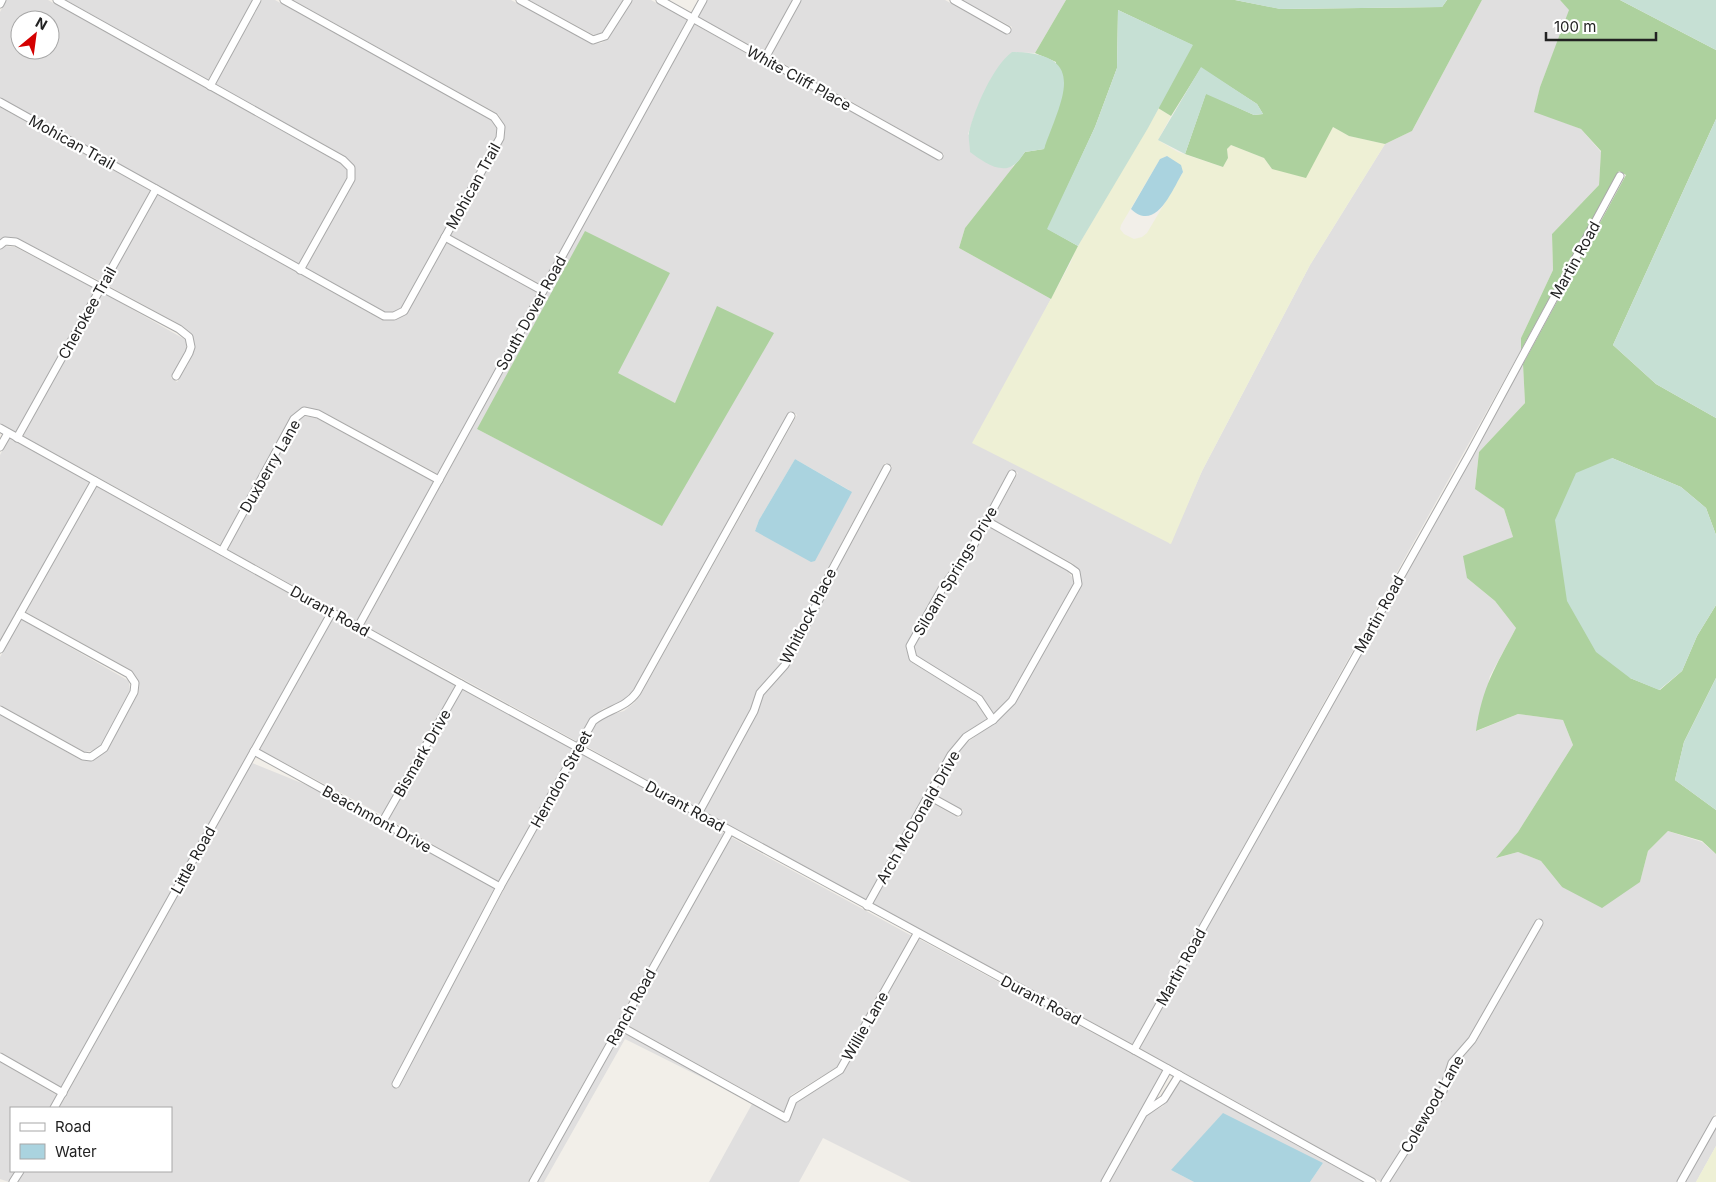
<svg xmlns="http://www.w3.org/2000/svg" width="1716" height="1182" viewBox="0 0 1716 1182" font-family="Inter,sans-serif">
  <rect width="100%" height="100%" fill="#f2efe9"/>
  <g fill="#e0dfdf" fill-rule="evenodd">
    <path d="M6,0H48L340,163L347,170V178L299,264L0,98V12ZM20,20H50V50H20Z"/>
    <path d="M66,0H253L208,80Z"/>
    <path d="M262,0H275L492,120L497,129L496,137L401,308L394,312H385L306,268L354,181V165L345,156L215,84Z"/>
    <path d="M293,0H511L592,44L601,43L608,39L632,0H651L687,20L542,285L450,235L503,140L504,125L498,114Z"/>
    <path d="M529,0H623L608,27L603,33L594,35Z"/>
    <path d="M707,0H793L763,52L698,17Z"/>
    <path d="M801,0H945L1008,35L1012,27L962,0H1066L1035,53L1013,52L991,79L975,114L968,134L1000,168L1014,166L965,228L959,248L1051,299L1032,335L1170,544L1202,471L1310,265L1385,144L1412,131L1482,0H1560L1570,10L1540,87L1535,111L1581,129L1601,152L1599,185L1552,234L1553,270L1521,338V350L1133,1044L872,904L930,802L959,818L963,810L935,794L960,749L969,741L998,720L1015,703L1082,584L1079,570L1072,563L992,519L1018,473L1011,469L969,546L939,585L906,648L911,662L976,702L987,719L964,735L948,753L866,900L704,812L757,713L763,695L788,667L823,600L827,586L892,466L885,463L820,583L816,597L782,663L757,691L750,710L697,808L584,745L596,724L606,716L624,711L634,703L641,694L797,415L791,411L634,690L620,704L604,708L591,718L578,742L364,625L694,24L940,161L944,154L770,56ZM635,339L617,373L675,403L692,367L662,525L477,429ZM795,459L849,490L755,531L759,520Z"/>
    <path d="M0,107L151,191L100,281L18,239L5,237L0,240Z"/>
    <path d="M157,194L382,320H396L407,313L446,242L538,293L438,474L320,410L302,408L291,417L221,545L23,436L102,292L186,340V352L171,378L177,382L188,364L195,348L192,334L181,325L107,285Z"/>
    <path d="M5,246L15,247L96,289L16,432L0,423V249Z"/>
    <path d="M1523,364L1525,403L1479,452L1475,488L1504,509L1513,537L1467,578L1495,601L1516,628L1490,676L1477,731L1518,714L1563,720L1573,745L1518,832L1497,858L1518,852L1541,861L1562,887L1640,882L1648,851L1668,831L1702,842L1716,854V1113L1677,1182H1390L1446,1093L1456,1065L1476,1042L1544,922L1538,918L1469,1038L1449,1060L1440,1089L1381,1182L1140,1048Z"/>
    <path d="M304,416L316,418L434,482L357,621L227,549L297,421Z"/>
    <path d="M9,438L90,482L0,642V455Z"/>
    <path d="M96,486L326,614L62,1088L0,1052V715L81,760L92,761L107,750L138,694L139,683L131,670L26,612Z"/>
    <path d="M988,526L1067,570L1074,580L1072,588L1022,677L1009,698L994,714L981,696L916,656L914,647L946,589L975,550Z"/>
    <path d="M333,617L456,686L382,815L259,749Z"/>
    <path d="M21,619L129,681L130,691L101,746L96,750L85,752L0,705V657Z"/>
    <path d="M462,690L574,749L499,882L388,819Z"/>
    <path d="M580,753L724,833L528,1182H18L24,1171H171V1108H59L252,763L314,788L495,889L391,1085L397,1089L504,889Z"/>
    <path d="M731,837L912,936L837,1067L791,1095L784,1112L626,1024Z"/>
    <path d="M919,939L1163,1071L1101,1182H911L823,1138L799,1182H709L752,1104L784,1121L790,1119L796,1103L843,1072Z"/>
    <path d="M621,1032L727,1090L625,1039L544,1182H537Z"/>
    <path d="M0,1062L57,1095L50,1108H11V1171H15L9,1182L0,1179Z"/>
    <path d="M1180,1080L1363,1182H1310L1323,1163L1171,1170L1194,1182H1110L1147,1115L1163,1106Z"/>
    <path d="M1716,1128V1146L1696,1182H1685Z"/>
  </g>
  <g fill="#eef0d5" fill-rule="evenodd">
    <path d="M1158,108L1171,116L1158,140L1178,152L1223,167L1228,158L1227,149L1231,145L1264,158L1272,169L1333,127L1349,136L1385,144L1310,265L1202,471L1171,544L972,443L1071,262L1075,251ZM1167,156L1180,165L1183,172L1147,233L1142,237L1134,239L1124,234L1120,229L1121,225L1160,159Z"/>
    <path d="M1716,1146V1182H1696Z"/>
  </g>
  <g fill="#add19e">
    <path d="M1066,0H1235L1281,9L1442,7L1447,0H1482L1412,131L1385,144L1349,136L1333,127L1306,178L1272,169L1264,158L1231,145L1227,149L1228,158L1223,167L1185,154L1206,93L1254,115L1263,114L1257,104L1201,68L1171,116L1158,108L1192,45L1118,10L1117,68L1095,127L1048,229L1078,246L1051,299L959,248L965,228L1025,152L1044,149L1056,62L1035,53Z"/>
    <path d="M1560,0H1620L1716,50V119L1613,345L1656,384L1716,418V535L1706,508L1681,487L1612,458L1630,678L1660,690L1682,671L1697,636L1716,605V678L1684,742L1675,780L1716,810V854L1702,841L1668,831L1648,851L1640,882L1602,908L1562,887L1541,861L1518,852L1496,858L1518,832L1573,745L1563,720L1518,714L1476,731C1482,687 1496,666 1516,628L1495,601L1467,578L1463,556L1513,537L1504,509L1475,489L1479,452L1525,403L1523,364L1626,175L1619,171L1521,350V338L1553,270L1552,234L1599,185L1601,151L1581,129L1534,112L1540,87L1569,10Z"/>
    <path d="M585,231L670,273L618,373L675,403L717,306L774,333L662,526L477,429Z"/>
  </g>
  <g fill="#c6e0d4">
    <path d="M1235,0H1447L1442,7L1280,9Z"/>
    <path d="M1620,0H1716V50Z"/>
    <path d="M1118,10L1193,45L1148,128L1078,246L1047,229L1095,127L1117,68Z"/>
    <path d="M1012,52C1091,53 1061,100 1044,149L1025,152C1022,156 1018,163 1014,165C1000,175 981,160 970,152C970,145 968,138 969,132C975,108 993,66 1012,52Z"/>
    <path d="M1201,67L1257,104L1263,114L1254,115L1206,94L1185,154L1158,140Z"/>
    <path d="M1716,119V418L1656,384L1613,345Z"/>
    <path d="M1612,458L1681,487L1706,508L1716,535V605L1697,636L1682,671L1659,690L1630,678L1596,652L1567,601L1555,520L1576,473Z"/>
    <path d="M1716,678V810L1675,780L1684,742Z"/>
  </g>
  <g fill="#aad3df">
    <path d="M1167,156L1181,165L1183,172C1172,190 1156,233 1131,209L1160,159Z"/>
    <path d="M795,459L852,492L815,561L811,562L755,531L759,520Z"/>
    <path d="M1223,1113L1323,1163L1310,1182H1194L1171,1170Z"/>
  </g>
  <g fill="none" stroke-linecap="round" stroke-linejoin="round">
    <g stroke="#a9a9a9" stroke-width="9">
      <g id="minor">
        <path d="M57,0L343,160L351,168V179L300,270"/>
        <path d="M520,0L593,40L605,36L628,0"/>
        <path d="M660,0L939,156"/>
        <path d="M954,0L1007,30"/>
        <path d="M0,4L2,0"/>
        <path d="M765,58L797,0"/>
        <path d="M210,86L257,0"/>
        <path d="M0,102L384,316H394L404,311L500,138L501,127L494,117L284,0"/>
        <path d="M445,237L543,291"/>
        <path d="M0,245L5,241L16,242L179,329L189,337L191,347L189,353L176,376"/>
        <path d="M0,428L461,684L1134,1050L1372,1182"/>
        <path d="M17,438L156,189"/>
        <path d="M0,447L8,433"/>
        <path d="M222,551L294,419L304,411L318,414L439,480"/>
        <path d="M358,627L703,0"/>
        <path d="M0,649L95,481"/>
        <path d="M0,710L83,756L91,757L104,748L134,692L135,683L129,674L20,614"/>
        <path d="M993,720L979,699L913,658L910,646L943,587L972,548L1012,474"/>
        <path d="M254,751L500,887"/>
        <path d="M929,796L958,812"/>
        <path d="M698,814L754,711L760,693L785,665L820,598L824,585L887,468"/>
        <path d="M383,821L461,684"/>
        <path d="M867,906L951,755L966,737L993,720L1012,701L1078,584L1076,572L1069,567L987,521"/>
        <path d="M620,1026L786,1118L793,1100L840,1070L917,934"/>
        <path d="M1134,1050L1469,455L1620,176"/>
        <path d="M0,1057L63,1093"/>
        <path d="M396,1084L500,887L593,721C608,709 626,708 637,692L791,416"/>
        <path d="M54,1108L332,612"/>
        <path d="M1145,1112L1164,1099L1179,1075"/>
        <path d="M13,1182L20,1171"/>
        <path d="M533,1182L730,831"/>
        <path d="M1105,1182L1168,1069"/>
        <path d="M1385,1182L1443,1091L1452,1063L1472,1040L1539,923"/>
        <path d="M1681,1182L1716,1120"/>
      </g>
    </g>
    <use href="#minor" stroke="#fff" stroke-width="7"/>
  </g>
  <g text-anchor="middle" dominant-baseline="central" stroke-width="4.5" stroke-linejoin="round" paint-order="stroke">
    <g font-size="15" fill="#222" stroke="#fff">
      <text transform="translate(799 78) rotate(29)">White Cliff Place</text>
      <text transform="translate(72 142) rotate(29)">Mohican Trail</text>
      <text transform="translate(473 186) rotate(-61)">Mohican Trail</text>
      <text transform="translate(1575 260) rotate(-61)">Martin Road</text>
      <text transform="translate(87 313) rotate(-61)">Cherokee Trail</text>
      <text transform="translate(531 313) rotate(-61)">South Dover Road</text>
      <text transform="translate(270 466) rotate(-60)">Duxberry Lane</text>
      <text transform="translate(955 571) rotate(-59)">Siloam Springs Drive</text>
      <text transform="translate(330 611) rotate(29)">Durant Road</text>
      <text transform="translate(1379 614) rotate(-61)">Martin Road</text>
      <text transform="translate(808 616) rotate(-63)">Whitlock Place</text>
      <text transform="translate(422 753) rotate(-60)">Bismark Drive</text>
      <text transform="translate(561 779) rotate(-61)">Herndon Street</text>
      <text transform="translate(685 806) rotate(29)">Durant Road</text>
      <text transform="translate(918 817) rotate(-60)">Arch McDonald Drive</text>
      <text transform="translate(377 819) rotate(29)">Beachmont Drive</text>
      <text transform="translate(193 860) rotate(-61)">Little Road</text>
      <text transform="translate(1181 967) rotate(-61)">Martin Road</text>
      <text transform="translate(1041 1000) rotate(28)">Durant Road</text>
      <text transform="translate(631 1007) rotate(-61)">Ranch Road</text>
      <text transform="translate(865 1026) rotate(-60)">Willie Lane</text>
      <text transform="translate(1432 1104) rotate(-60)">Colewood Lane</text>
    </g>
  </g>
  <rect x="10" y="1107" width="162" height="65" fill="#ffffff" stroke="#a7a7a7"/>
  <rect x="20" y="1123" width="25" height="8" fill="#ffffff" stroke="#a7a7a7"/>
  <text x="55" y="1132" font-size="15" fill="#222222">Road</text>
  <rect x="20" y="1144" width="25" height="15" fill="#aad3df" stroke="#a7a7a7"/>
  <text x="55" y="1157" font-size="15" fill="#222222">Water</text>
  <g transform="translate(35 35) rotate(29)"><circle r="24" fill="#ffffff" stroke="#a7a7a7"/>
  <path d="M0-4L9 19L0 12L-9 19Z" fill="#d40000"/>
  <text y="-8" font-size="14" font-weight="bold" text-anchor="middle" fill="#222222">N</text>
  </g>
  <path d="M1546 32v8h110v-8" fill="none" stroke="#222222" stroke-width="2.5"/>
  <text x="1554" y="32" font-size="15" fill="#222222" stroke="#ffffff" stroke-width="4" paint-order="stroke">100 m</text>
</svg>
